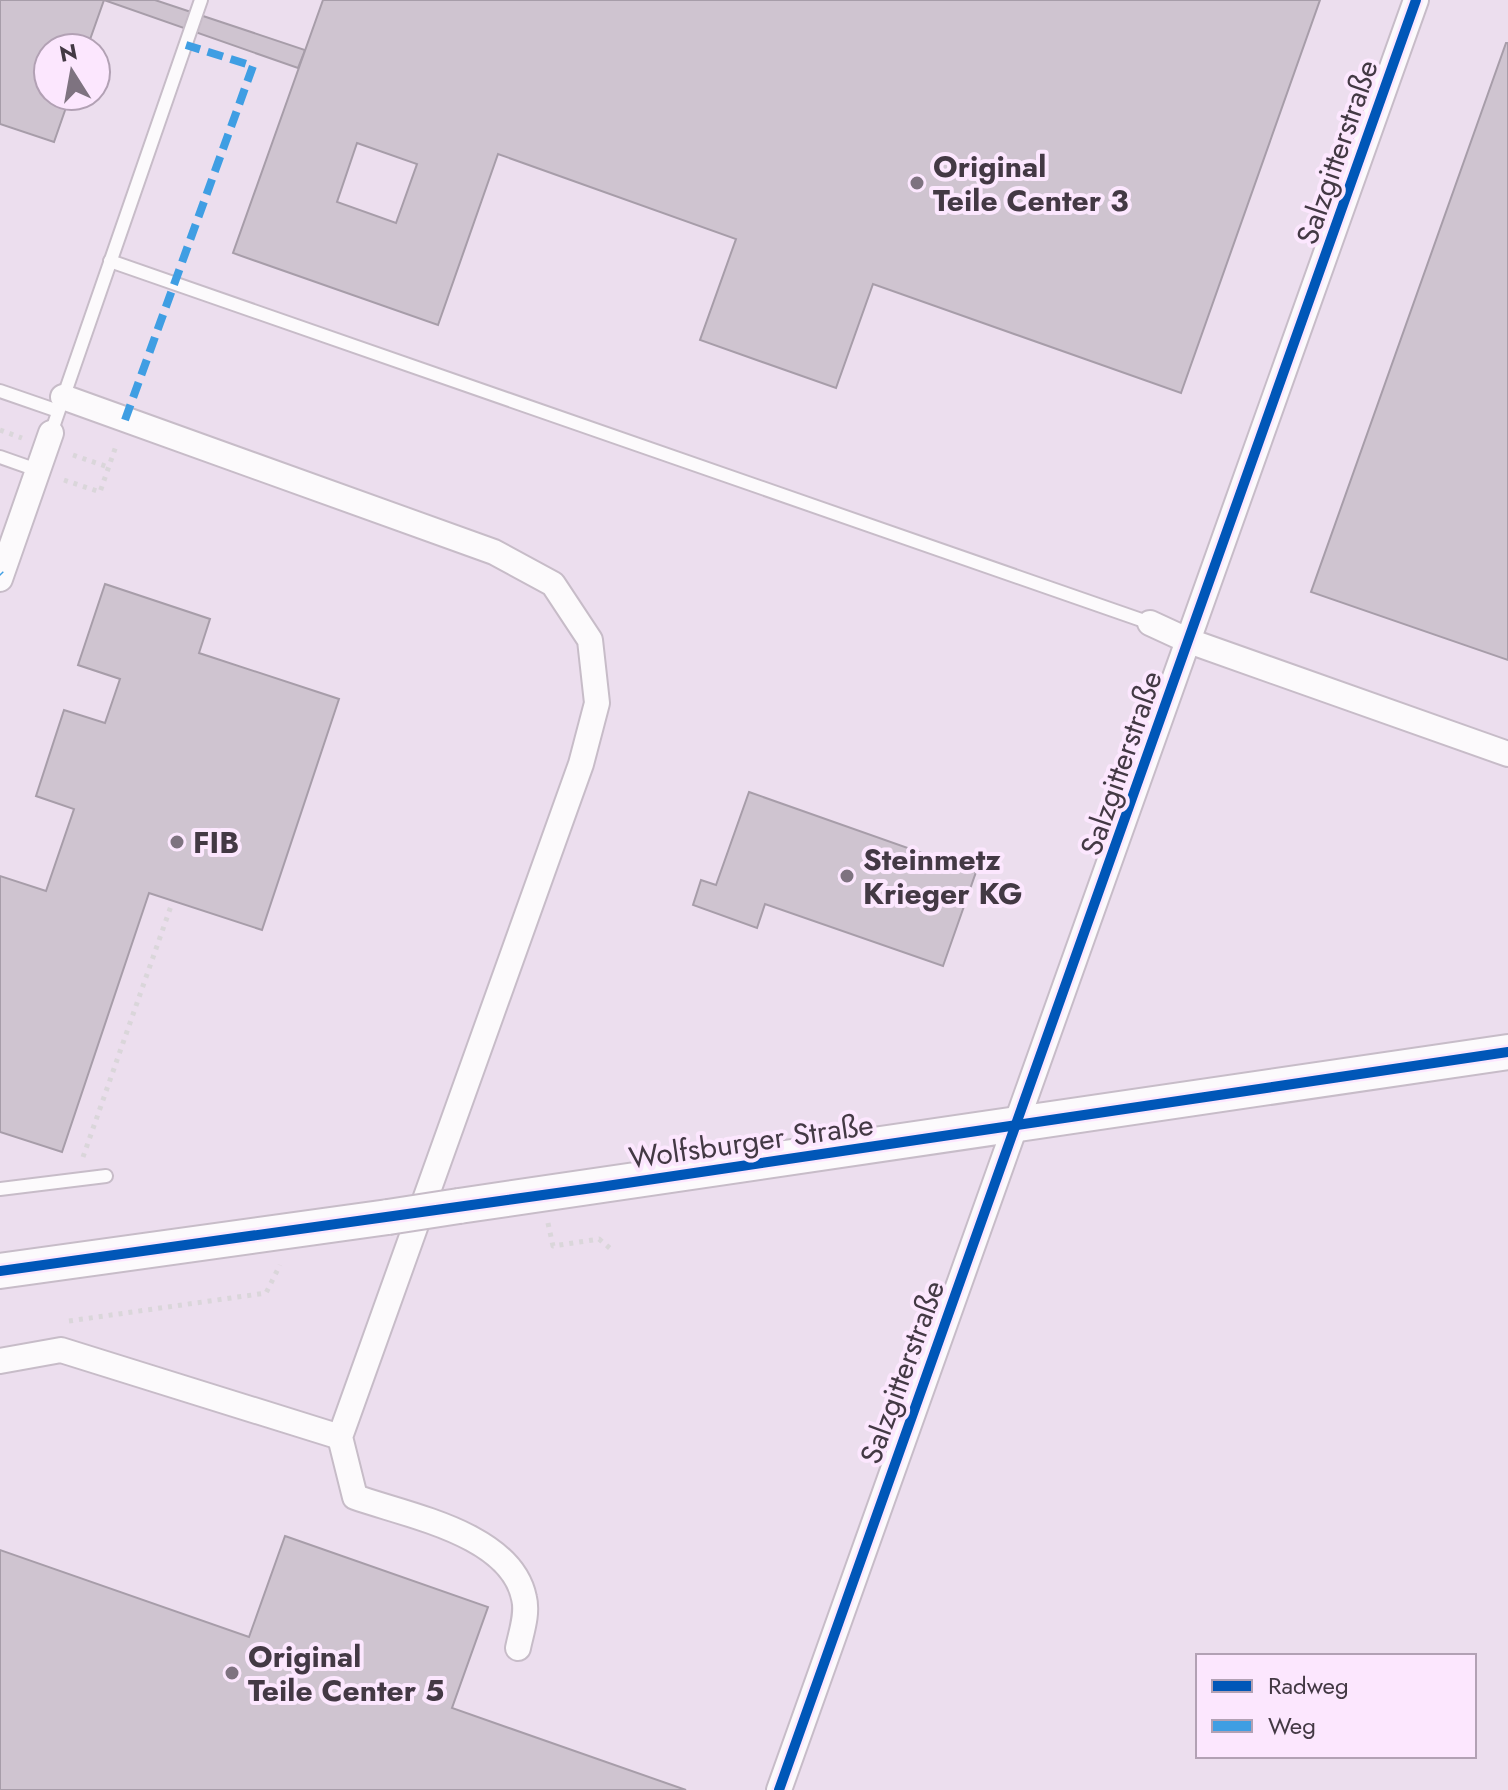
<svg xmlns="http://www.w3.org/2000/svg" width="1508" height="1790" viewBox="0 0 1508 1790" font-family="Jost,sans-serif">
  <rect width="100%" height="100%" fill="#ecdeee"/>
  <g fill="#cfc4d0" stroke="#a79da9" stroke-width="2" fill-rule="evenodd">
    <path d="M0,0H104L87,48H48V96H70L54,142L0,124Z"/>
    <path d="M104,0H155L305,50L298,68Z"/>
    <path d="M323,0H1320L1181,393L873,284L836,388L700,340L736,239L498,154L438,325L233,253ZM357,143L417,164L396,223L337,202Z"/>
    <path d="M1506,43H1508V660L1311,592Z"/>
    <path d="M105,584L210,619L199,653L339,699L262,930L149,893L62,1152L0,1132V876L46,891L74,809L36,796L64,710L105,723L120,679L78,665Z"/>
    <path d="M749,792L976,872L943,966L765,904L757,928L693,905L701,880L716,885Z"/>
    <path d="M285,1536L488,1607L452,1708L686,1790H0V1550L249,1637Z"/>
  </g>
  <g fill="none" stroke-linecap="round" stroke-linejoin="round">
    <g stroke="#c7bcc8" stroke-width="16">
      <g id="lane">
        <path d="M110,261L1150,623"/>
        <path d="M0,391L58,411"/>
        <path d="M51,433L201,0"/>
        <path d="M0,457L37,470"/>
        <path d="M0,1189L106,1176"/>
      </g>
    </g>
    <g stroke="#c7bcc8" stroke-width="28">
      <g id="street">
        <path d="M63,397L494,552L553,584L590,640L597,703L581,764L340,1437L355,1497C409,1516 511,1534 524,1598C528,1614 521,1633 518,1648"/>
        <path d="M0,579L51,433"/>
        <path d="M1150,623L1189,641L1508,754"/>
        <path d="M0,1361L61,1350L340,1437"/>
        <path d="M779,1790L1416,0"/>
      </g>
    </g>
    <g stroke="#c7bcc8" stroke-width="38">
      <g id="secondary">
        <path d="M459,1206L1508,1052"/>
        <path d="M0,1271L388,1217"/>
      </g>
    </g>
    <g stroke="#dad6da" stroke-width="5" stroke-dasharray="4 6" stroke-linecap="butt">
      <path d="M0,430L22,438"/>
      <path d="M73,455L108,467"/>
      <path d="M64,480L100,492L117,443"/>
      <path d="M83,1157L171,906"/>
      <path d="M548,1223L553,1246L599,1239L612,1250"/>
      <path d="M69,1321L266,1293L280,1265"/>
    </g>
    <use href="#lane" stroke="#fcfafc" stroke-width="12"/>
    <use href="#street" stroke="#fcfafc" stroke-width="24"/>
    <use href="#secondary" stroke="#fcfafc" stroke-width="34"/>
    <g stroke="#c7bcc8" stroke-width="38" stroke-linecap="butt">
      <path id="secondary-bridge" d="M388,1217L459,1206"/>
    </g>
    <use href="#secondary-bridge" stroke="#fcfafc" stroke-width="34"/>
    <g stroke="#3f9ee3" stroke-width="8" stroke-dasharray="16 8" stroke-linecap="butt">
      <path d="M125,420L253,66L186,45"/>
      <path d="M0,574L1,575"/>
    </g>
    <g stroke="#fce7fe" stroke-width="15">
      <g id="cycleway">
        <path d="M0,1271L600,1187L1508,1052"/>
        <path d="M779,1790L1416,0"/>
      </g>
    </g>
    <use href="#cycleway" stroke="#0057b8" stroke-width="10"/>
  </g>
  <g fill="#7e7380" stroke="#fce7fe" stroke-width="3">
    <circle cx="917" cy="183" r="8"/>
    <circle cx="177" cy="842" r="8"/>
    <circle cx="847" cy="876" r="8"/>
    <circle cx="232" cy="1673" r="8"/>
  </g>
  <g text-anchor="middle" dominant-baseline="central" stroke-width="8" stroke-linejoin="round" paint-order="stroke">
    <g font-size="30" fill="#433944" stroke="#fce7fe">
      <text transform="translate(1337 152) rotate(-71)">Salzgitterstraße</text>
      <text transform="translate(1121 763) rotate(-71)">Salzgitterstraße</text>
      <text transform="translate(751 1141) rotate(-8)">Wolfsburger Straße</text>
      <text transform="translate(902 1372) rotate(-70)">Salzgitterstraße</text>
    </g>
    <g font-size="30" font-weight="bold" fill="#433944" stroke="#fce7fe" text-anchor="start">
      <text x="933" y="166">Original<tspan x="933" dy="34">Teile Center 3</tspan></text>
      <text x="193" y="842">FIB</text>
      <text x="863" y="859">Steinmetz<tspan x="863" dy="34">Krieger KG</tspan></text>
      <text x="248" y="1656">Original<tspan x="248" dy="34">Teile Center 5</tspan></text>
    </g>
  </g>
  <rect x="1196" y="1654" width="280" height="104" fill="#fce7fe" stroke="#b2a1b4" stroke-width="2"/>
  <rect x="1212" y="1680" width="40" height="12" fill="#0057b8" stroke="#b2a1b4" stroke-width="2"/>
  <text x="1268" y="1694" font-size="24" fill="#433944">Radweg</text>
  <rect x="1212" y="1720" width="40" height="12" fill="#3f9ee3" stroke="#b2a1b4" stroke-width="2"/>
  <text x="1268" y="1734" font-size="24" fill="#433944">Weg</text>
  <g transform="translate(72 72) rotate(349)"><circle r="38" fill="#fce7fe" stroke="#b2a1b4" stroke-width="2"/>
  <path d="M0-6L14 30L0 20L-14 30Z" fill="#7e7380"/>
  <text y="-12" font-size="22" font-weight="bold" text-anchor="middle" fill="#433944">N</text>
  </g>
</svg>
